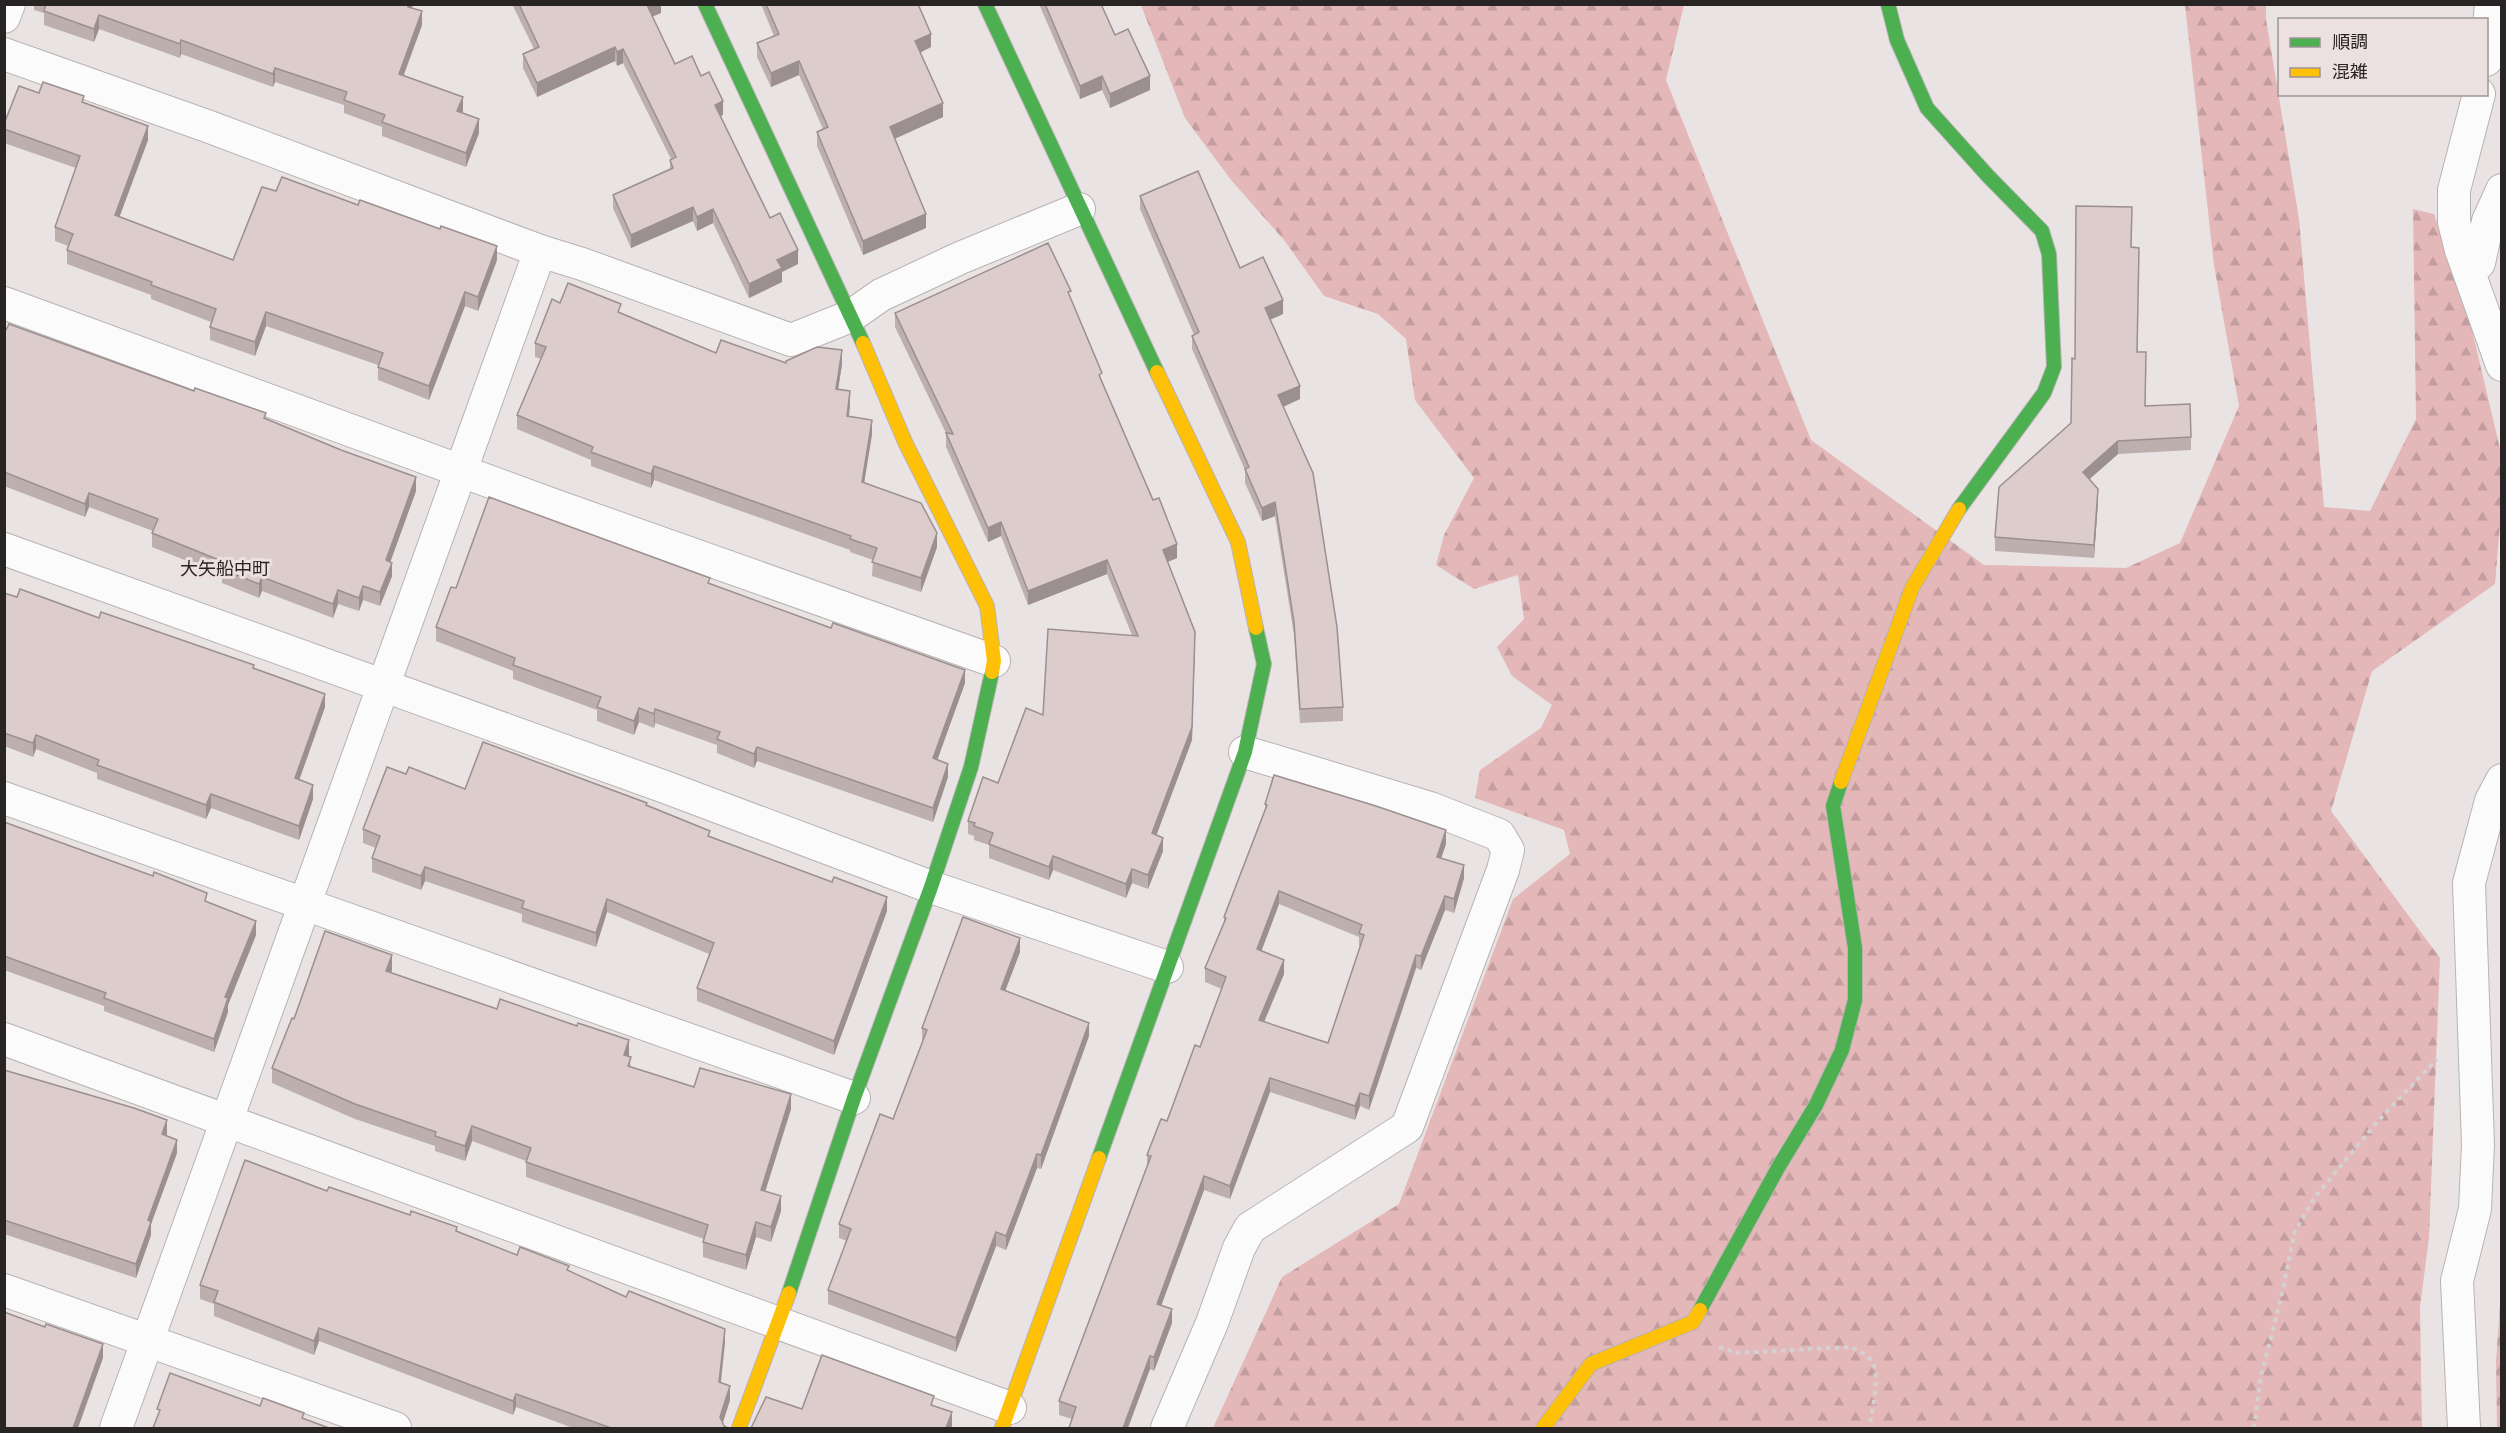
<svg xmlns="http://www.w3.org/2000/svg" width="2506" height="1433" viewBox="0 0 2506 1433" font-family="'Fira Sans','Noto Sans JP',sans-serif">
  <defs>
    <pattern id="forest-firs" width="22" height="20" patternUnits="userSpaceOnUse" patternTransform="scale(1.5)"><rect width="22" height="20" fill="#e4b7b8"/><path d="M5 1l3.5 6h-7zM16 11l3.5 6h-7z" fill="#c49d9e"/></pattern>
  </defs>
  <rect width="100%" height="100%" fill="#eae3e3"/>
  <g fill="url(#forest-firs)">
    <path d="M1141,5H1684L1666,80L1811,440L1984,565L2126,568L2180,543L2239,406L2214,265L2185,5H2266V19L2299,219L2324,507L2370,511L2416,419L2413,209L2434,214L2471,326L2501,453V513L2495,584L2372,671L2331,811L2440,958L2429,1238L2420,1307L2422,1428H1213L1282,1277L1399,1204L1513,899L1570,854L1564,830L1475,798L1480,770L1541,728L1552,705L1512,676L1497,647L1524,619L1518,575L1474,589L1436,565L1444,535L1474,478L1415,400L1406,339L1378,314L1324,296L1284,240L1231,180L1185,118Z"/>
    <path d="M2501,1291L2502,1428H2497L2496,1361Z"/>
  </g>
  <g fill="none" stroke-linecap="round" stroke-linejoin="round">
    <g stroke="#b8b3b3" stroke-width="34">
      <g id="street">
        <path d="M4,17L9,4"/>
        <path d="M4,54L207,126L540,251L582,264L791,340L851,316L881,295L960,258L1079,209"/>
        <path d="M2486,60L2491,4"/>
        <path d="M2479,94L2454,190V222L2461,250L2502,365"/>
        <path d="M2469,269L2479,263L2488,221L2502,190"/>
        <path d="M4,303L559,507L994,661"/>
        <path d="M4,549L665,787L931,887L1167,967"/>
        <path d="M4,798L854,1098"/>
        <path d="M4,1039L1010,1408"/>
        <path d="M4,1290L395,1428"/>
        <path d="M116,1428L540,251"/>
        <path d="M1167,1428L1212,1323L1239,1248L1250,1228L1407,1127L1503,870L1508,850L1499,835L1430,808L1245,752"/>
        <path d="M2464,1428L2457,1281L2475,1209L2478,1145L2469,883L2491,801L2502,780"/>
      </g>
    </g>
    <g stroke="#b8b3b3" stroke-width="16">
      <g id="fast">
        <path d="M705,4L863,343"/>
        <path d="M985,4L1157,372"/>
        <path d="M1888,4L1897,40L1927,108L1988,176L2042,231L2049,254L2054,367L2044,393L1959,509"/>
        <path d="M1099,1158L1245,752L1264,664L1256,628"/>
        <path d="M789,1293L854,1098L931,887L971,767L992,672"/>
        <path d="M1700,1310L1779,1166L1816,1105L1842,1050L1855,1000V948L1833,806L1841,782"/>
      </g>
    </g>
    <g stroke="#b8b3b3" stroke-width="16">
      <g id="slow">
        <path d="M863,343L905,442L987,606L994,661L992,672"/>
        <path d="M1157,372L1238,542L1256,628"/>
        <path d="M1841,782L1912,588L1959,509"/>
        <path d="M739,1428L789,1293"/>
        <path d="M1002,1428L1099,1158"/>
        <path d="M1543,1428L1591,1364L1693,1322L1700,1310"/>
      </g>
    </g>
    <g stroke="#d3d1d1" stroke-width="4" stroke-dasharray="4.5 4.5" stroke-linecap="butt">
      <path d="M1719,1347L1737,1353L1852,1347C1860,1352 1871,1356 1874,1366C1879,1381 1872,1413 1869,1428"/>
      <path d="M2254,1428L2261,1376L2281,1298L2295,1231L2315,1197L2378,1121L2437,1059"/>
    </g>
    <use href="#street" stroke="#fcfbfb" stroke-width="32"/>
    <use href="#fast" stroke="#4caf50" stroke-width="14"/>
    <use href="#slow" stroke="#ffc107" stroke-width="14"/>
  </g>
  <g fill="#beafaf" fill-rule="evenodd">
    <path d="M34,4H413L412,8L422,25L404,75L463,111L462,113L479,133L466,167L382,136V127L344,113V105L275,82L273,87L181,54L180,58L99,29L94,42L44,25V13L34,10Z"/>
    <path d="M512,4H661V13L652,16L675,64L701,76L723,115L720,116L770,218L798,264L782,272V282L749,298L713,223L697,231L693,221L631,248L613,208V195L670,169V160L671,159L623,63L617,66L615,61L537,97L523,68V54L534,49Z"/>
    <path d="M761,4H918L931,47L920,53L943,117L895,138L926,228L863,255L817,146V132L823,129L799,75L771,87L757,57V43L774,36Z"/>
    <path d="M1039,4H1101L1115,35L1150,90L1110,108L1102,90L1080,99Z"/>
    <path d="M39,93L84,102L148,140L119,217L233,260H497L478,311L465,306L429,400L378,380V365L266,326L255,356L210,340V327L211,322L151,299V295L67,264V250L68,246L55,241V227L76,168L4,143V124Z"/>
    <path d="M1140,196L1240,268L1283,314L1270,320L1300,399L1283,407L1343,707V721L1300,723L1294,635L1275,516L1262,521L1245,483V470L1192,349V336L1194,335L1140,209Z"/>
    <path d="M2131,247L2138,352L2146,406L2191,437V450L2118,454L2089,479L2098,502L2094,558L1995,551V537L2071,423L2075,359Z"/>
    <path d="M1071,300L1102,381L1177,558L1167,562L1195,646L1192,740L1156,835L1163,851L1148,889L1132,883L1126,898L1053,870L1049,880L989,858V845L974,840V836L968,834V821L998,783L1043,715L1132,635L1107,574L1028,605L1001,536L988,542L946,447V433L895,327V313Z"/>
    <path d="M560,303L621,313L716,353L786,363V361L842,364L838,390L850,405L849,416L872,434L864,483L937,547L921,592L872,576L873,560L850,552V550L654,480L651,488L591,466V460L517,429V415L541,359L535,357V343Z"/>
    <path d="M4,329L266,418L416,491L390,562L392,576L380,606L363,600L359,611L338,604L333,618L262,591L259,598L222,583V575L152,547V533L153,531L89,507L85,517L4,486Z"/>
    <path d="M710,584L965,683L937,760L948,777L933,822L757,761L754,768L717,753V745L655,723L654,728L639,722L634,735L597,721V710L513,679V671L436,641V627L456,588Z"/>
    <path d="M4,593L17,597L99,618L254,668L325,707L299,780L313,799L299,840L211,808L206,819L97,779V773L36,749L33,757L4,746Z"/>
    <path d="M406,774L465,789L647,805L710,836L887,911L834,1055L697,1001V988L709,954L607,912L596,947L522,922V914L425,881L421,890L372,872V858L376,848L363,843V829Z"/>
    <path d="M1265,804L1446,844L1441,858L1464,878L1454,913L1445,910L1421,970L1416,968L1369,1110L1360,1106L1355,1120L1270,1092L1230,1199L1204,1190L1161,1305L1172,1323L1154,1371L1150,1369L1072,1419L1059,1415V1401L1147,1168V1155L1167,1121L1200,1047L1222,989L1205,982V968L1224,922V917L1265,811ZM1279,904L1359,937V946L1360,947L1328,1043L1264,1022L1284,974L1261,951Z"/>
    <path d="M4,822L207,902L256,935L228,1005V1012L214,1052L104,1011V1006L4,970Z"/>
    <path d="M1020,952L1005,990L1089,1036L1041,1169L1037,1168L1006,1250L996,1246L956,1352L828,1304V1290L847,1241L839,1238V1224L893,1119L922,1042V1028Z"/>
    <path d="M392,970L391,973L629,1055L631,1067L694,1087L791,1109L765,1191L781,1211L771,1242L756,1237L746,1270L703,1257V1242L704,1239L526,1177V1161L472,1141L465,1161L435,1151V1146L355,1119L272,1083V1068L294,1019Z"/>
    <path d="M4,1070L167,1134L166,1136L177,1153L151,1224V1235L136,1278L4,1234Z"/>
    <path d="M327,1191L457,1231L517,1255L569,1271L725,1342L721,1383L730,1400L723,1422L724,1426L728,1428H573L516,1407L513,1415L319,1341L314,1355L214,1316V1304L200,1299V1285Z"/>
  </g>
  <g fill="#9b8f8f">
    <path d="M408,4H413L408,21Z"/>
    <path d="M648,4H661V13L647,19V5Z"/>
    <path d="M422,11V25L399,87V74Z"/>
    <path d="M99,15V29L94,42V29Z"/>
    <path d="M931,34V47L915,55V41Z"/>
    <path d="M181,40V54L180,58V44Z"/>
    <path d="M615,47V61L537,97V83Z"/>
    <path d="M623,49V63L617,66V52Z"/>
    <path d="M799,61V75L771,87V73Z"/>
    <path d="M275,68V82L273,87V74Z"/>
    <path d="M1102,76V90L1080,99V86Z"/>
    <path d="M1150,76V90L1110,108V94Z"/>
    <path d="M463,97V111L457,125V111Z"/>
    <path d="M723,101V115L715,119V105Z"/>
    <path d="M943,103V117L890,141V127Z"/>
    <path d="M479,119V133L466,167V153Z"/>
    <path d="M148,126V140L115,229V215Z"/>
    <path d="M693,207V221L631,248V235Z"/>
    <path d="M713,209V223L697,231V217Z"/>
    <path d="M926,214V228L863,255V241Z"/>
    <path d="M497,246V260L478,311V297Z"/>
    <path d="M798,250V264L782,272V282L749,298V284L777,260Z"/>
    <path d="M465,292V306L429,400V386Z"/>
    <path d="M1283,300V314L1265,322V308Z"/>
    <path d="M266,312V326L255,356V342Z"/>
    <path d="M842,350V364L836,403V389Z"/>
    <path d="M1300,386V399L1278,409V395Z"/>
    <path d="M850,391V405L847,430V416Z"/>
    <path d="M872,420V434L862,496V482Z"/>
    <path d="M2118,441V454L2083,485V472Z"/>
    <path d="M654,466V480L651,488V474Z"/>
    <path d="M416,477V491L386,574V560Z"/>
    <path d="M2098,489V502L2094,558V545Z"/>
    <path d="M89,493V507L85,517V504Z"/>
    <path d="M1275,502V516L1262,521V508Z"/>
    <path d="M1001,522V536L988,542V528Z"/>
    <path d="M937,533V547L921,592V578Z"/>
    <path d="M1177,544V558L1163,564V550Z"/>
    <path d="M1107,560V574L1028,605V591Z"/>
    <path d="M392,563V576L380,606V592Z"/>
    <path d="M262,577V591L259,598V584Z"/>
    <path d="M363,586V600L359,611V598Z"/>
    <path d="M338,590V604L333,618V604Z"/>
    <path d="M1195,632L1192,740L1152,847V833Z"/>
    <path d="M965,670V683L933,772V758Z"/>
    <path d="M325,694V707L295,792V778Z"/>
    <path d="M639,708V722L634,735V721Z"/>
    <path d="M655,709V723L654,728V714Z"/>
    <path d="M36,735V749L33,757V743Z"/>
    <path d="M757,747V761L754,768V754Z"/>
    <path d="M948,764V777L933,822V808Z"/>
    <path d="M313,785V799L299,840V826Z"/>
    <path d="M211,794V808L206,819V805Z"/>
    <path d="M1446,830V844L1437,870V857Z"/>
    <path d="M1163,838V851L1148,889V875Z"/>
    <path d="M1053,856V870L1049,880V867Z"/>
    <path d="M1464,865V878L1454,913V899Z"/>
    <path d="M425,867V881L421,890V876Z"/>
    <path d="M1132,869V883L1126,898V884Z"/>
    <path d="M1279,891V904L1257,963V949Z"/>
    <path d="M1445,896V910L1421,970V956Z"/>
    <path d="M887,897V911L834,1055V1041Z"/>
    <path d="M607,899V912L596,947V933Z"/>
    <path d="M256,921V935L228,1005V1012L214,1052V1039L225,997Z"/>
    <path d="M1020,938V952L1001,1002V989Z"/>
    <path d="M392,955V970L386,986V971Z"/>
    <path d="M1416,955V968L1369,1110V1096Z"/>
    <path d="M1284,960V974L1259,1034V1020Z"/>
    <path d="M1089,1023V1036L1041,1169V1155Z"/>
    <path d="M629,1040V1055L624,1070V1055Z"/>
    <path d="M1270,1078V1092L1230,1199V1186Z"/>
    <path d="M1360,1093V1106L1355,1120V1106Z"/>
    <path d="M791,1094V1109L761,1205V1190Z"/>
    <path d="M167,1120V1134L162,1147V1134Z"/>
    <path d="M472,1126V1141L465,1161V1146Z"/>
    <path d="M177,1140V1153L151,1224V1235L136,1278V1264L148,1220Z"/>
    <path d="M1037,1154V1168L1006,1250V1236Z"/>
    <path d="M1204,1176V1190L1157,1317V1304Z"/>
    <path d="M781,1196V1211L771,1242V1227Z"/>
    <path d="M756,1222V1237L746,1270V1255Z"/>
    <path d="M996,1232V1246L956,1352V1338Z"/>
    <path d="M1172,1309V1323L1154,1371V1357Z"/>
    <path d="M319,1328V1341L314,1355V1341Z"/>
    <path d="M725,1329V1342L719,1396V1382Z"/>
    <path d="M103,1344V1358L78,1428H73Z"/>
    <path d="M1150,1356V1369L1128,1428H1123Z"/>
    <path d="M730,1386V1400L721,1428L720,1417Z"/>
    <path d="M516,1394V1407L513,1415V1401Z"/>
    <path d="M952,1412V1426L951,1428H946Z"/>
  </g>
  <g fill="#dcc" stroke="#9b8f8f" stroke-width="1.5" fill-rule="evenodd">
    <path d="M46,4H408V7L422,11L399,74L463,97L457,111L479,119L466,153L382,122L385,115L344,100L347,92L275,68L273,74L181,40L180,44L99,15L94,29L44,11Z"/>
    <path d="M519,4H648L647,5L675,64L692,56L701,76L709,72L723,101L715,105L770,218L780,213L798,250L777,260L782,268L749,284L713,209L697,217L693,207L631,235L613,195L673,168L670,160L676,157L623,49L617,52L615,47L537,83L523,54L539,47Z"/>
    <path d="M766,4H918L931,34L915,41L943,103L890,127L926,214L863,241L817,132L828,127L799,61L771,73L757,43L779,34Z"/>
    <path d="M1045,4H1101L1115,35L1128,29L1150,76L1110,94L1102,76L1080,86Z"/>
    <path d="M43,82L84,96L82,102L148,126L115,215L233,260L262,187L276,191L282,177L358,205L360,200L440,229L441,226L497,246L478,297L465,292L429,386L378,367L383,353L266,312L255,342L210,327L216,309L151,285L152,282L67,250L73,234L55,227L80,156L4,129V124L19,86L39,93Z"/>
    <path d="M1198,171L1240,268L1263,257L1283,300L1265,308L1300,386L1278,395L1313,473L1337,627L1343,707L1300,709L1294,622L1275,502L1262,508L1245,469L1249,467L1192,336L1199,332L1140,196Z"/>
    <path d="M2076,206L2132,207L2131,247L2139,248L2137,352H2146L2145,406L2190,404L2191,437L2118,441L2083,472L2098,489L2094,545L1995,537L1999,487L2071,423L2072,360V358L2075,359Z"/>
    <path d="M1048,243L1071,291L1068,292L1102,373L1099,375L1153,500L1159,498L1177,544L1163,550L1195,632L1192,727L1152,833L1163,838L1148,875L1132,869L1126,884L1053,856L1049,867L989,844L993,833L974,826L975,823L968,821L983,777L998,783L1026,708L1043,715L1048,629L1138,636L1107,560L1028,591L1001,522L988,528L946,433L953,434L895,313Z"/>
    <path d="M568,283L621,304L618,312L716,353L721,340L786,363V361L817,347L842,350L836,389L850,391L847,416L872,420L862,482L921,503L937,533L921,578L872,562L877,548L850,539L851,536L654,466L651,474L591,452L593,447L517,415L546,347L535,343L552,299L560,303Z"/>
    <path d="M9,324L194,391L195,388L266,413L264,418L341,450L416,477L386,560L392,563L380,592L363,586L359,598L338,590L333,604L262,577L259,584L222,569L224,562L152,533L158,519L89,493L85,504L4,472V329L6,330Z"/>
    <path d="M489,497L710,578L708,583L831,628L833,623L965,670L933,758L948,764L933,808L757,747L754,754L717,739L720,732L655,709L654,714L639,708L634,721L597,707L601,697L513,665L515,658L436,627L451,587L456,588Z"/>
    <path d="M20,589L99,618L101,612L254,665L253,668L325,694L295,778L313,785L299,826L211,794L206,805L97,765L99,760L36,735L33,743L4,733V593L17,597Z"/>
    <path d="M483,742L647,803L646,805L710,831L708,836L832,882L834,877L887,897L834,1041L697,988L714,943L607,899L596,933L522,908L524,901L425,867L421,876L372,858L380,836L363,829L387,767L406,774L409,767L465,789Z"/>
    <path d="M1274,775L1376,806L1446,830L1437,857L1464,865L1454,899L1445,896L1421,956L1416,955L1369,1096L1360,1093L1355,1106L1270,1078L1230,1186L1204,1176L1157,1304L1172,1309L1154,1357L1150,1356L1123,1428H1069L1076,1407L1059,1401L1151,1156L1147,1155L1161,1119L1167,1121L1195,1045L1200,1047L1226,977L1205,968L1226,918L1224,917L1267,805L1265,804ZM1279,891L1362,925L1359,933L1364,935L1328,1043L1259,1020L1284,960L1257,949Z"/>
    <path d="M4,822L153,876L154,872L207,893L205,901L256,921L225,997L228,998L214,1039L104,998L106,993L4,956Z"/>
    <path d="M963,917L1020,938L1001,989L1089,1023L1041,1155L1037,1154L1006,1236L996,1232L956,1338L828,1290L851,1229L839,1224L880,1114L893,1119L927,1030L922,1028Z"/>
    <path d="M325,931L392,955L386,971L497,1009L500,999L577,1026L578,1023L629,1040L624,1055L631,1057L628,1066L694,1087L700,1068L791,1094L761,1190L781,1196L771,1227L756,1222L746,1255L703,1242L708,1225L526,1162L531,1148L472,1126L465,1146L435,1136L436,1132L355,1104L272,1068L292,1018L294,1019Z"/>
    <path d="M4,1070L134,1108L167,1120L162,1134L177,1140L148,1220L151,1222L136,1264L4,1220Z"/>
    <path d="M245,1160L327,1191L329,1187L410,1215L411,1211L457,1227L456,1231L517,1255L520,1247L569,1266L567,1270L626,1297L629,1291L725,1329L719,1382L730,1386L720,1417L724,1426L728,1428H611L516,1394L513,1401L319,1328L314,1341L214,1302L218,1291L200,1285Z"/>
    <path d="M4,1312L45,1327L46,1324L103,1344L73,1428H4Z"/>
    <path d="M822,1355L934,1396L931,1405L952,1412L946,1428H751L766,1397L802,1409Z"/>
    <path d="M170,1373L260,1406L263,1398L304,1413L302,1418L329,1428H153L160,1410L157,1409Z"/>
  </g>
  <g text-anchor="middle" dominant-baseline="central" stroke-width="6" stroke-linejoin="round" paint-order="stroke">
    <g font-size="18" fill="#292424" stroke="#ede0e0">
      <text x="225" y="569">大矢船中町</text>
    </g>
  </g>
  <rect width="2506" height="1433" fill="none" stroke="#292424" stroke-width="12"/>
  <rect x="2278" y="18" width="210" height="78" fill="#ede0e0" stroke="#9f9595" stroke-width="1.5"/>
  <rect x="2290" y="38" width="30" height="9" fill="#4caf50" stroke="#9f9595" stroke-width="1.5"/>
  <text x="2332" y="48" font-size="18" fill="#292424">順調</text>
  <rect x="2290" y="68" width="30" height="9" fill="#ffc107" stroke="#9f9595" stroke-width="1.5"/>
  <text x="2332" y="78" font-size="18" fill="#292424">混雑</text>
</svg>
